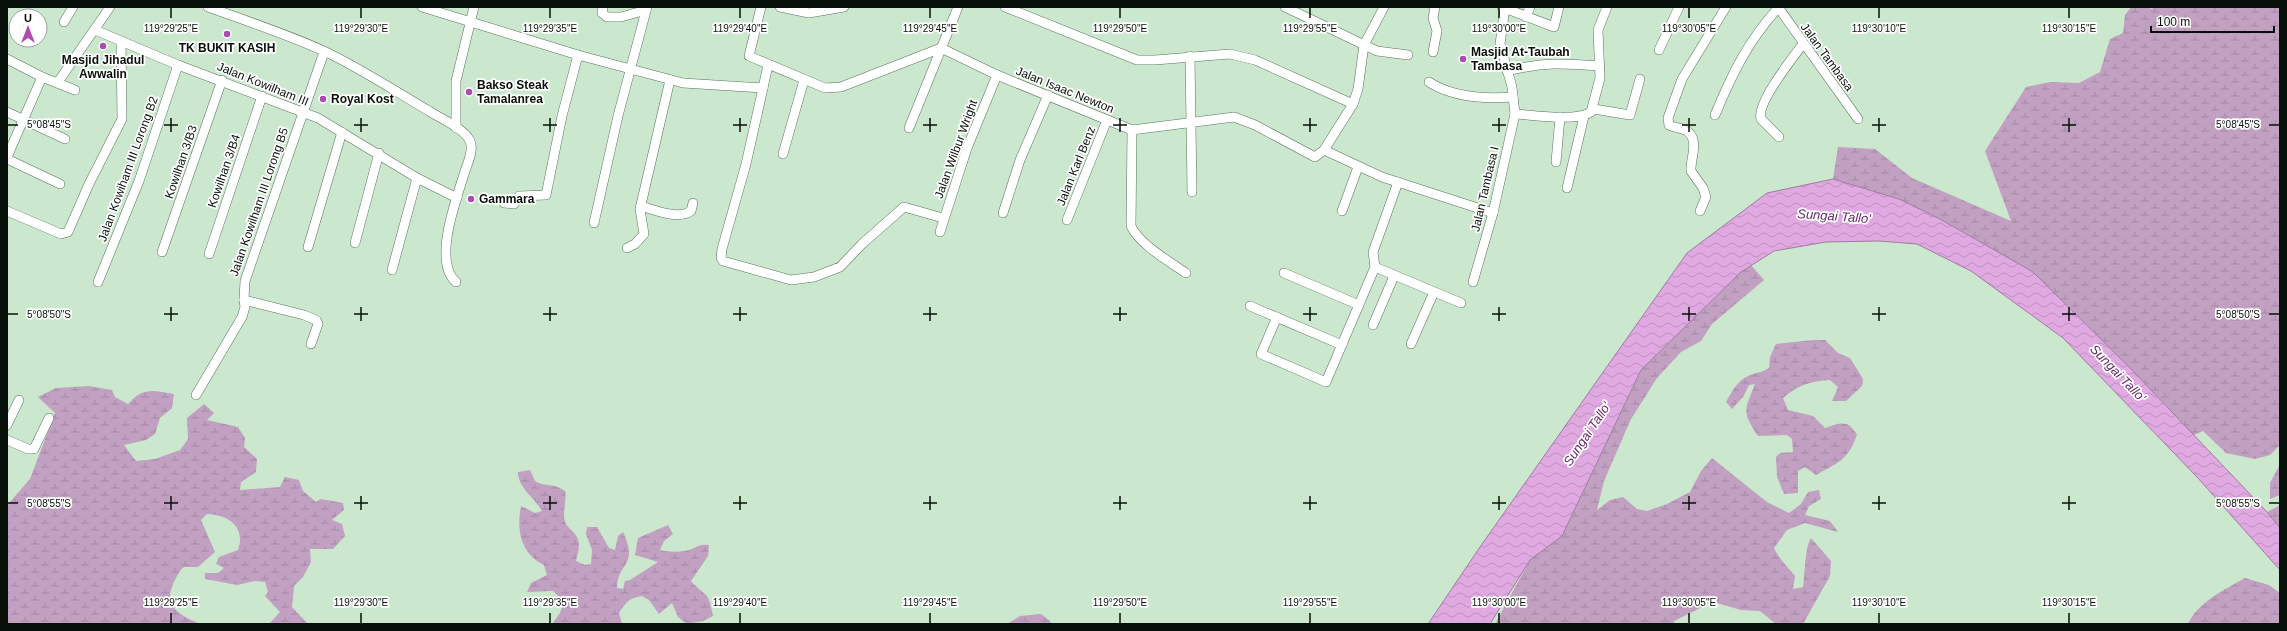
<svg xmlns="http://www.w3.org/2000/svg" width="2287" height="631" viewBox="0 0 2287 631" font-family="Helvetica,sans-serif">
  <defs>
    <pattern id="wetland-marsh" width="20" height="14" patternUnits="userSpaceOnUse"><rect width="20" height="14" fill="#c1a0c2"/><path d="M1 5h8M5 5V1M11 12h8M15 12V8" fill="none" stroke="#a489a5"/></pattern>
    <pattern id="water-waves" width="16" height="10" patternUnits="userSpaceOnUse"><rect width="16" height="10" fill="#e0a9e1"/><path d="M0 5q4-4 8 0t8 0" fill="none" stroke="#bf90c0"/></pattern>
  </defs>
  <rect width="100%" height="100%" fill="#cbe8ce"/>
  <g fill="url(#wetland-marsh)">
    <path d="M2131,7H2147L2152,9L2154,7H2280V445L2270,455L2255,459L2226,453L2203,431L2194,435L2132,370L2033,272L1940,219L1899,199L1833,179L1838,147L1875,149L1912,178L2011,221L1985,151L2026,87L2050,82L2079,83L2100,72L2110,39L2123,33L2125,15Z"/>
    <path d="M1751,265L1764,280L1712,324L1701,341L1681,352L1657,378L1631,419L1604,481L1597,510L1610,500L1623,497L1637,509L1647,511L1667,504L1690,492L1701,471L1712,458L1767,502L1789,513L1801,504L1808,492L1819,490L1821,499L1809,506L1805,515L1830,521L1838,532L1805,523L1787,530L1774,548C1779,559 1787,566 1795,576L1793,589L1803,587C1805,575 1805,546 1811,538L1831,561L1830,576L1803,624H1776L1760,611L1741,610L1710,601C1698,611 1686,614 1673,622L1676,624H1495L1530,560L1562,536L1641,370L1741,272Z"/>
    <path d="M1813,340H1825L1838,353L1850,358L1863,379L1862,386L1846,401H1832L1838,387L1830,380C1811,381 1798,385 1783,398L1788,410L1813,416L1825,428C1840,423 1848,419 1857,435C1847,461 1839,462 1816,475L1805,467L1798,471V493L1784,494L1777,477L1776,457L1780,453L1793,452L1792,439L1787,435L1758,436C1741,411 1745,410 1755,384L1749,385L1743,397L1732,409L1726,402C1731,393 1738,380 1748,376C1756,372 1762,373 1769,368L1770,357L1776,344Z"/>
    <path d="M89,386L112,390L115,397L128,404C143,387 153,390 174,394L172,408L160,418L155,434L146,440L124,445L136,461L155,459L180,450L188,439L187,418L204,404L214,413L207,420L238,427L245,438L244,447L257,459L256,472L241,482L240,490L280,487L285,477L299,480L303,491L316,502L321,499L343,503L344,510L332,520L342,524L345,536L333,549H310L311,562L303,577L294,586L292,607L308,624H269L280,612L265,596L268,592L265,582L255,581L237,585L205,579V573H218L224,568L216,564L219,557L238,550C246,527 229,515 207,514L201,520L215,552L198,567H184C179,571 177,576 174,582C162,606 180,616 201,624H7V507L9,503L30,479L55,413L38,397L56,388Z"/>
    <path d="M2280,464V495L2270,499V483Z"/>
    <path d="M530,470L535,481C547,488 552,482 565,491C567,501 562,512 565,522C567,527 572,530 575,534C582,543 578,551 576,561L585,565L591,564L592,550L586,534L587,527H597L609,548L615,550L618,536L623,532C639,567 618,561 617,588L623,589L625,581L630,580L658,562L635,555L638,538L668,525L673,534L664,541L660,550C668,552 676,552 685,551C696,549 696,544 709,545L708,556L691,581C706,598 708,589 713,616L703,621L687,624L678,617L672,603L659,614L649,600L642,596C629,598 626,602 619,613L622,624H552L560,613L564,602L553,591L527,592L531,583L547,575L544,565C521,554 516,530 521,506L535,513L542,511C535,498 518,488 518,472Z"/>
    <path d="M2280,505V528L2267,512Z"/>
    <path d="M2245,578L2269,585L2280,593V624H2188C2198,602 2224,590 2245,578Z"/>
    <path d="M1041,614L1050,621L1051,624H1007L1020,616Z"/>
  </g>
  <path fill="url(#water-waves)" stroke="#9f7ba0" d="M1833,179L1899,199L1940,219L2033,272L2132,370L2267,512L2280,528V570L2197,477L2063,338L1971,271L1917,244L1879,241L1826,242L1774,251L1741,272L1641,370L1562,536L1530,560L1490,624H1428L1480,547L1687,253L1767,193Z"/>
  <g fill="none" stroke-linecap="round" stroke-linejoin="round">
    <g stroke="#59725c" stroke-width="10">
      <g id="street">
        <path d="M208,7C247,21 286,34 324,51C360,68 395,91 429,111C441,119 464,128 470,141C474,150 468,162 465,171C457,198 432,261 456,282"/>
        <path d="M422,7L578,55L683,83L763,88L768,65"/>
        <path d="M603,7L602,13L607,17H621L646,10"/>
        <path d="M761,7L749,56L825,88L841,87L941,48"/>
        <path d="M780,7L809,13L844,7"/>
        <path d="M1005,7L1137,60H1155L1230,54L1255,60L1353,104"/>
        <path d="M1285,7L1377,51L1408,55"/>
        <path d="M1502,7L1554,27L1559,7"/>
        <path d="M1778,7L1858,119"/>
        <path d="M1526,17L1530,7"/>
        <path d="M64,22L73,7"/>
        <path d="M95,30L178,65L318,118L417,178L457,198"/>
        <path d="M941,48L997,75L1132,130L1234,117L1255,125L1315,157L1324,150L1353,104L1358,89L1364,45L1384,7"/>
        <path d="M1659,50L1679,7"/>
        <path d="M1433,52L1437,31L1433,18L1435,7"/>
        <path d="M1190,56L1192,192"/>
        <path d="M7,59L42,77L75,90"/>
        <path d="M1507,71C1544,62 1563,63 1600,66"/>
        <path d="M58,82L110,7"/>
        <path d="M1429,82C1452,97 1486,99 1513,97"/>
        <path d="M763,88L746,164L722,249L721,258L723,261L791,280L814,277L840,267L862,244L904,207L943,218"/>
        <path d="M1594,109L1630,115L1640,79"/>
        <path d="M7,112L65,139"/>
        <path d="M1515,114C1534,115 1576,122 1591,112L1600,78L1598,30L1607,7"/>
        <path d="M1715,115C1732,74 1748,41 1778,8"/>
        <path d="M456,128V81L474,7"/>
        <path d="M909,128L958,7"/>
        <path d="M1132,130L1131,226C1139,244 1170,262 1186,273"/>
        <path d="M1779,137L1761,119C1756,104 1793,57 1803,44"/>
        <path d="M1324,150L1382,177L1493,213"/>
        <path d="M783,154L804,80"/>
        <path d="M7,157L42,77"/>
        <path d="M7,159L60,184"/>
        <path d="M1556,162L1560,117"/>
        <path d="M1567,188L1584,116"/>
        <path d="M504,203L514,204L519,196L546,195L562,116L578,55"/>
        <path d="M641,206C654,210 678,220 691,211L693,203"/>
        <path d="M7,211L61,234L68,232L89,184L122,119L121,41"/>
        <path d="M1342,211L1358,167"/>
        <path d="M1700,211L1706,197L1703,188L1691,171C1690,159 1700,140 1687,131C1682,128 1675,128 1669,125L1668,118L1682,79L1726,7"/>
        <path d="M1003,213L1020,160L1048,95"/>
        <path d="M1067,220L1107,120"/>
        <path d="M594,223L618,116L647,7"/>
        <path d="M940,232L967,148L997,75"/>
        <path d="M355,243L379,153"/>
        <path d="M308,247L342,132"/>
        <path d="M627,248L635,244L644,234L640,209L670,80"/>
        <path d="M162,252L222,80"/>
        <path d="M209,254L262,96"/>
        <path d="M1375,267L1461,303"/>
        <path d="M392,270L417,178"/>
        <path d="M1284,273L1359,305"/>
        <path d="M98,282L139,181L178,65"/>
        <path d="M1473,282L1493,213L1515,114L1512,87L1500,44L1505,8"/>
        <path d="M244,300L245,281L324,52"/>
        <path d="M1250,306L1342,345"/>
        <path d="M1277,317L1261,354L1326,382L1375,267L1373,252L1398,182"/>
        <path d="M1373,325L1394,276"/>
        <path d="M1411,344L1434,292"/>
        <path d="M196,395L242,317L245,307L244,300L304,315L316,320L318,324L311,344"/>
        <path d="M7,425L19,400"/>
        <path d="M7,440L28,449H34L49,418"/>
      </g>
    </g>
    <use href="#street" stroke="#fff" stroke-width="9"/>
  </g>
  <path fill="none" stroke="#071008" stroke-width="1.5" d="M171,8V18M361,8V18M550,8V18M740,8V18M930,8V18M1120,8V18M1310,8V18M1499,8V18M1689,8V18M1879,8V18M2069,8V18M171,118V132M361,118V132M550,118V132M740,118V132M930,118V132M1120,118V132M1310,118V132M1499,118V132M1689,118V132M1879,118V132M2069,118V132M8,125H18M164,125H178M354,125H368M543,125H557M733,125H747M923,125H937M1113,125H1127M1303,125H1317M1492,125H1506M1682,125H1696M1872,125H1886M2062,125H2076M2269,125H2279M171,307V321M361,307V321M550,307V321M740,307V321M930,307V321M1120,307V321M1310,307V321M1499,307V321M1689,307V321M1879,307V321M2069,307V321M8,314H18M164,314H178M354,314H368M543,314H557M733,314H747M923,314H937M1113,314H1127M1303,314H1317M1492,314H1506M1682,314H1696M1872,314H1886M2062,314H2076M2269,314H2279M171,496V510M361,496V510M550,496V510M740,496V510M930,496V510M1120,496V510M1310,496V510M1499,496V510M1689,496V510M1879,496V510M2069,496V510M8,503H18M164,503H178M354,503H368M543,503H557M733,503H747M923,503H937M1113,503H1127M1303,503H1317M1492,503H1506M1682,503H1696M1872,503H1886M2062,503H2076M2269,503H2279M171,613V623M361,613V623M550,613V623M740,613V623M930,613V623M1120,613V623M1310,613V623M1499,613V623M1689,613V623M1879,613V623M2069,613V623"/>
  <g fill="#ad4bb2" stroke="#fff" stroke-width="1.5">
    <circle cx="227" cy="34" r="4"/>
    <circle cx="103" cy="46" r="4"/>
    <circle cx="1463" cy="59" r="4"/>
    <circle cx="469" cy="92" r="4"/>
    <circle cx="323" cy="99" r="4"/>
    <circle cx="471" cy="199" r="4"/>
  </g>
  <g text-anchor="middle" dominant-baseline="central" stroke-width="3.5" stroke-linejoin="round" paint-order="stroke">
    <g font-size="12" font-weight="bold" fill="#071008" stroke="#fff" text-anchor="start">
      <text x="227" y="48" text-anchor="middle">TK BUKIT KASIH</text>
      <text x="1471" y="52">Masjid At-Taubah<tspan x="1471" dy="14">Tambasa</tspan></text>
      <text x="103" y="60" text-anchor="middle">Masjid Jihadul<tspan x="103" dy="14">Awwalin</tspan></text>
      <text x="477" y="85">Bakso Steak<tspan x="477" dy="14">Tamalanrea</tspan></text>
      <text x="331" y="99">Royal Kost</text>
      <text x="479" y="199">Gammara</text>
    </g>
    <g font-size="12" fill="#071008" stroke="#fff">
      <text transform="translate(1827 57) rotate(54)">Jalan Tambasa</text>
      <text transform="translate(263 84) rotate(22)">Jalan Kowilham III</text>
      <text transform="translate(1065 90) rotate(22)">Jalan Isaac Newton</text>
      <text transform="translate(956 149) rotate(-70)">Jalan Wilbur Wright</text>
      <text transform="translate(181 162) rotate(-71)">Kowilhan 3/B3</text>
      <text transform="translate(1076 166) rotate(-68)">Jalan Karl Benz</text>
      <text transform="translate(128 169) rotate(-70)">Jalan Kowiham III Lorong B2</text>
      <text transform="translate(224 171) rotate(-71)">Kowilhan 3/B4</text>
      <text transform="translate(1485 189) rotate(-77)">Jalan Tambasa I</text>
      <text transform="translate(259 202) rotate(-71)">Jalan Kowilham III Lorong B5</text>
    </g>
    <g font-size="13" font-style="italic" fill="#68286c" stroke="#fff">
      <text transform="translate(1834 216) rotate(4)">Sungai Tallo'</text>
      <text transform="translate(2118 373) rotate(46)">Sungai Tallo'</text>
      <text transform="translate(1587 434) rotate(-56)">Sungai Tallo'</text>
    </g>
  </g>
  <g font-size="10" text-anchor="middle" fill="#071008" stroke="#fff" stroke-width="3.5" stroke-linejoin="round" paint-order="stroke">
    <text x="171" y="32">119°29'25"E</text>
    <text x="361" y="32">119°29'30"E</text>
    <text x="550" y="32">119°29'35"E</text>
    <text x="740" y="32">119°29'40"E</text>
    <text x="930" y="32">119°29'45"E</text>
    <text x="1120" y="32">119°29'50"E</text>
    <text x="1310" y="32">119°29'55"E</text>
    <text x="1499" y="32">119°30'00"E</text>
    <text x="1689" y="32">119°30'05"E</text>
    <text x="1879" y="32">119°30'10"E</text>
    <text x="2069" y="32">119°30'15"E</text>
    <text x="49" y="128">5°08'45"S</text>
    <text x="2238" y="128">5°08'45"S</text>
    <text x="49" y="318">5°08'50"S</text>
    <text x="2238" y="318">5°08'50"S</text>
    <text x="49" y="507">5°08'55"S</text>
    <text x="2238" y="507">5°08'55"S</text>
    <text x="171" y="606">119°29'25"E</text>
    <text x="361" y="606">119°29'30"E</text>
    <text x="550" y="606">119°29'35"E</text>
    <text x="740" y="606">119°29'40"E</text>
    <text x="930" y="606">119°29'45"E</text>
    <text x="1120" y="606">119°29'50"E</text>
    <text x="1310" y="606">119°29'55"E</text>
    <text x="1499" y="606">119°30'00"E</text>
    <text x="1689" y="606">119°30'05"E</text>
    <text x="1879" y="606">119°30'10"E</text>
    <text x="2069" y="606">119°30'15"E</text>
  </g>
  <rect width="2287" height="631" fill="none" stroke="#071008" stroke-width="16"/>
  <g transform="translate(28 28)"><circle r="19" fill="#ffffff" stroke="#9c9f9c"/>
  <path d="M0-3L7 15L0 10L-7 15Z" fill="#ad4bb2"/>
  <text y="-6" font-size="11" font-weight="bold" text-anchor="middle" fill="#071008">U</text>
  </g>
  <path d="M2151 26v6h123v-6" fill="none" stroke="#071008" stroke-width="2"/>
  <text x="2157" y="26" font-size="12" fill="#071008" stroke="#ffffff" stroke-width="3" paint-order="stroke">100 m</text>
</svg>
